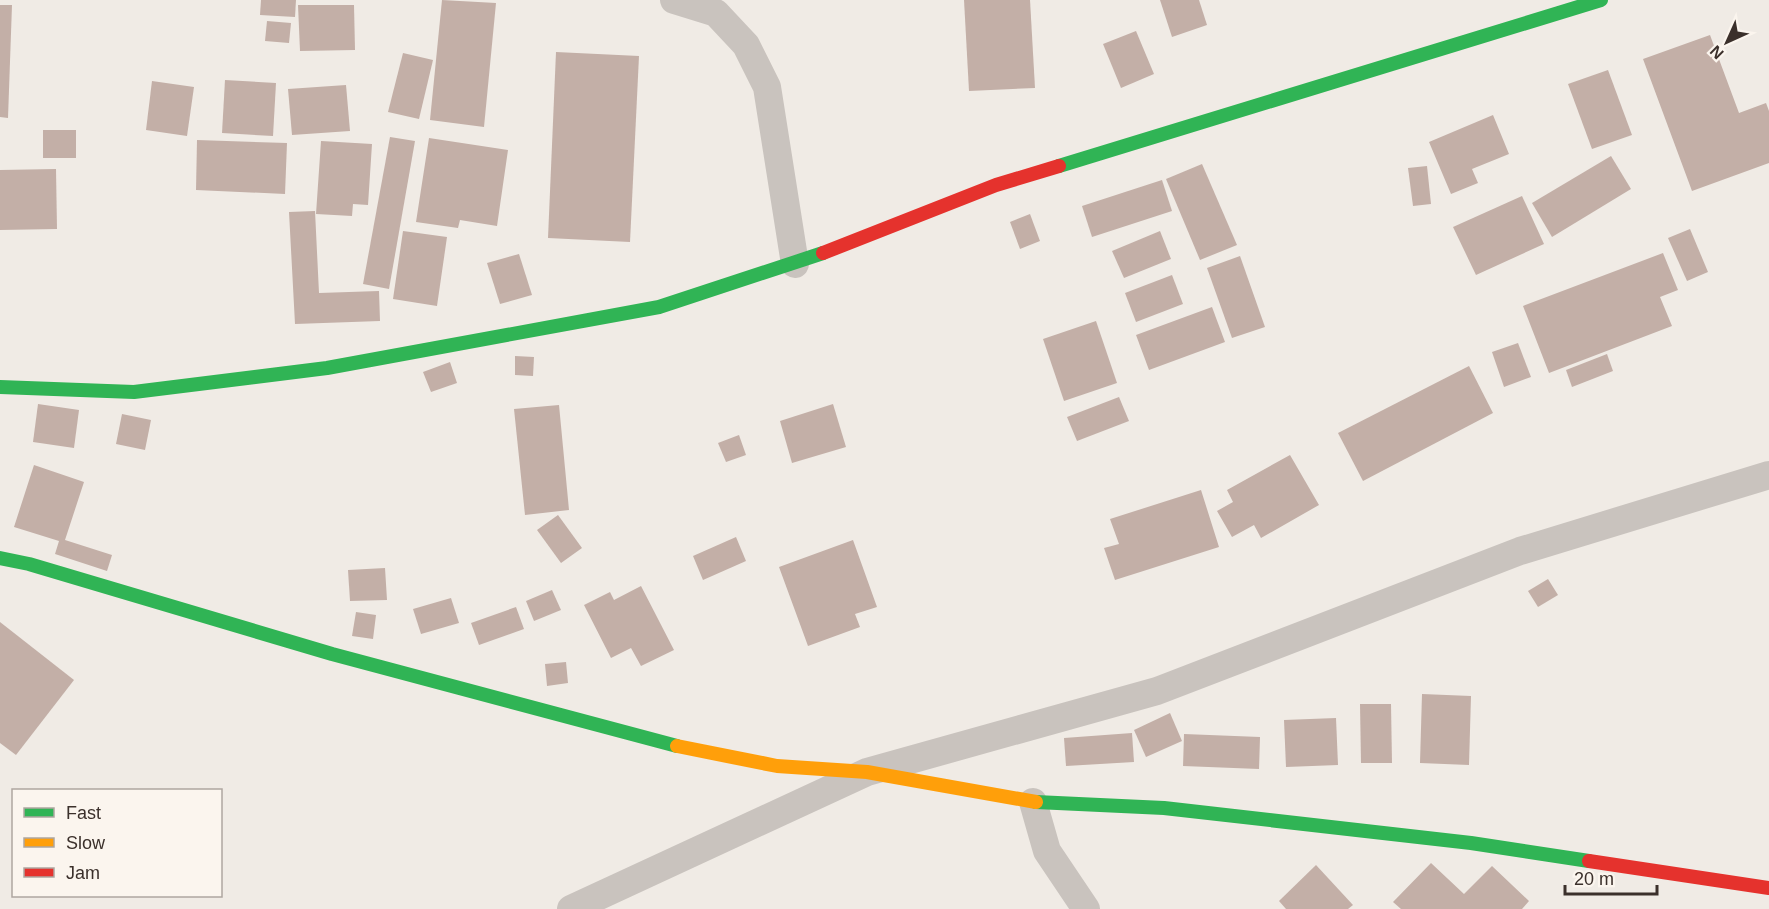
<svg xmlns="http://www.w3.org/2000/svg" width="1769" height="909" viewBox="0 0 1769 909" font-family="Helvetica,sans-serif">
  <rect width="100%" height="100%" fill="#f0ebe5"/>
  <g fill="#c3afa7">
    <path d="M261,0H296L295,17L260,15Z"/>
    <path d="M442,0L496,3L484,127L430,120Z"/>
    <path d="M964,0H1030L1035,88L969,91Z"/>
    <path d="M1160,0H1199L1207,25L1172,37Z"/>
    <path d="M0,5H12L8,118L0,117Z"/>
    <path d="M298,5H354L355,50L300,51Z"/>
    <path d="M267,21L291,23L289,43L265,41Z"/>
    <path d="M1136,31L1154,74L1121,88L1103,44Z"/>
    <path d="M1710,35L1739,113L1766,103L1769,111V163L1692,191L1643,59Z"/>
    <path d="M556,52L639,56L630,242L548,238Z"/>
    <path d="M403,53L433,60L419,119L388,112Z"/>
    <path d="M1608,70L1632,135L1592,149L1568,84Z"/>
    <path d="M225,80L276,83L273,136L222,133Z"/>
    <path d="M152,81L194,87L187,136L146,130Z"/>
    <path d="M346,85L350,131L292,135L288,89Z"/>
    <path d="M1493,115L1509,154L1472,169L1478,183L1451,194L1429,142Z"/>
    <rect x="43" y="130" width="33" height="28"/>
    <path d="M390,137L415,141L389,289L363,284Z"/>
    <path d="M429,138L508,150L497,226L460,220L458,228L416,222Z"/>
    <path d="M197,140L287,143L285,194L196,190Z"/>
    <path d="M321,141L372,144L368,205L353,204L352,216L316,214Z"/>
    <path d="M1611,156L1631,189L1552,237L1532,203Z"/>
    <path d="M1202,164L1237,245L1200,260L1166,179Z"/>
    <path d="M1427,166L1431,204L1413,206L1408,168Z"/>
    <path d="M56,169L57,229L0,230V170Z"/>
    <path d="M1162,180L1172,211L1092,237L1082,206Z"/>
    <path d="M1522,196L1544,244L1476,275L1453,227Z"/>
    <path d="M315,211L319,293L379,291L380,321L295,324L289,212Z"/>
    <path d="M1030,214L1040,241L1020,249L1010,222Z"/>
    <path d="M1690,229L1708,272L1687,281L1668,238Z"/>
    <path d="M403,231L447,237L437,306L393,299Z"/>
    <path d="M1160,231L1171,259L1124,278L1112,251Z"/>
    <path d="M1663,253L1678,290L1660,297L1672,326L1549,373L1523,306Z"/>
    <path d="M519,254L532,295L500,304L487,263Z"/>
    <path d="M1240,256L1265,327L1232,338L1207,268Z"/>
    <path d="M1172,275L1183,304L1136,322L1125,293Z"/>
    <path d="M1212,307L1225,342L1149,370L1136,335Z"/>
    <path d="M1096,321L1117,383L1064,401L1043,339Z"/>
    <path d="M1518,343L1531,377L1504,387L1492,352Z"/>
    <path d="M1607,354L1613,371L1572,387L1566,370Z"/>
    <path d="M515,356L534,357L533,376L515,375Z"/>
    <path d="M450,362L457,383L431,392L423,372Z"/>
    <path d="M1469,366L1493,413L1363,481L1338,433Z"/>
    <path d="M1119,397L1129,421L1077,441L1067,417Z"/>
    <path d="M38,404L79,410L74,448L33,442Z"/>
    <path d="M833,404L846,447L792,463L780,421Z"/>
    <path d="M559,405L569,510L525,515L514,409Z"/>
    <path d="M122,414L151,420L145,450L116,444Z"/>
    <path d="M739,435L746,455L726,462L718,443Z"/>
    <path d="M1290,455L1319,505L1261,538L1254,525L1232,537L1217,511L1233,502L1227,490Z"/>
    <path d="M34,465L84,482L65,540L112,555L107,571L55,554L59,541L14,527Z"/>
    <path d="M1201,490L1219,547L1115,580L1104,548L1119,544L1110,519Z"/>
    <path d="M558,515L582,548L561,563L537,530Z"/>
    <path d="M736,537L746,561L703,580L693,556Z"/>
    <path d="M853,540L877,607L855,614L860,627L808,646L779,567Z"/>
    <path d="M385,568L387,600L350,601L348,570Z"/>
    <path d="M1548,579L1558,595L1538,607L1528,591Z"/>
    <path d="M641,586L674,650L641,666L631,648L611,658L584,605L610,592L614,600Z"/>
    <path d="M552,590L561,610L534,621L526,601Z"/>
    <path d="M451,598L459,623L421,634L413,609Z"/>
    <path d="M516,607L524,629L479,645L471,623Z"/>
    <path d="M356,612L376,615L373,639L352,636Z"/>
    <path d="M0,622L74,680L16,755L0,743Z"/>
    <path d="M566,662L568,683L547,686L545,664Z"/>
    <path d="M1422,694L1471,696L1469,765L1420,763Z"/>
    <path d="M1360,704H1391L1392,763H1361Z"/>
    <path d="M1170,713L1182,741L1146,757L1134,730Z"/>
    <path d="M1336,718L1338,765L1286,767L1284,720Z"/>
    <path d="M1132,733L1134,762L1066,766L1064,738Z"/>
    <path d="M1184,734L1260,737L1259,769L1183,766Z"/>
    <path d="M1431,863L1464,894L1492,866L1529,901L1522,909H1401L1393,902Z"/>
    <path d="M1316,865L1353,905L1348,909H1286L1279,901Z"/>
  </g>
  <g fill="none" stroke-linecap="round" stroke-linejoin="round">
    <g stroke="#c9c3be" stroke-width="28">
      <path d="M674,0L716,13L746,45L767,87L795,264"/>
      <path d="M1033,802L1047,851L1086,909"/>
      <path d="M571,909L867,772L1157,691L1520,551L1769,475"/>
    </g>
    <g stroke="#30b455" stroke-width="14">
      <path d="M1059,166L1601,0"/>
      <path d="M0,387L134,392L327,368L659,307L823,253"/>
      <path d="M0,558L29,564L332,654L677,746"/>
      <path d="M1036,802L1164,808L1471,843L1589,861"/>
    </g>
    <path stroke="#ff9f0a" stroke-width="14" d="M677,746L777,766L867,772L1036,802"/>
    <g stroke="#e5322d" stroke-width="14">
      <path d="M823,253L996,185L1059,166"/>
      <path d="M1589,861L1769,888"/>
    </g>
  </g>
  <rect x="12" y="789" width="210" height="108" fill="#fbf5ee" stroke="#aea6a0" stroke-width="1.5"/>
  <rect x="24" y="808" width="30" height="9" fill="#30b455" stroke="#aea6a0" stroke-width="1.5"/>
  <text x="66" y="819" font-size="18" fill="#3b302b">Fast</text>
  <rect x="24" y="838" width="30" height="9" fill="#ff9f0a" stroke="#aea6a0" stroke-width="1.5"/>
  <text x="66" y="849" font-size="18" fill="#3b302b">Slow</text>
  <rect x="24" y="868" width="30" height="9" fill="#e5322d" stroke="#aea6a0" stroke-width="1.5"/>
  <text x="66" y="879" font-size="18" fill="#3b302b">Jam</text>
  <g transform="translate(1727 42) rotate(225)" stroke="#fbf5ee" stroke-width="4.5" paint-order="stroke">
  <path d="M0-4.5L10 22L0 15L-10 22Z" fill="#3b302b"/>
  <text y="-9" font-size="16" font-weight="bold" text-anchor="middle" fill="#3b302b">N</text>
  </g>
  <path d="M1565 885v9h92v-9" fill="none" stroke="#3b302b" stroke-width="3"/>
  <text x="1574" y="885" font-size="18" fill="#3b302b" stroke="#fbf5ee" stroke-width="4.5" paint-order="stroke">20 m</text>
</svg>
